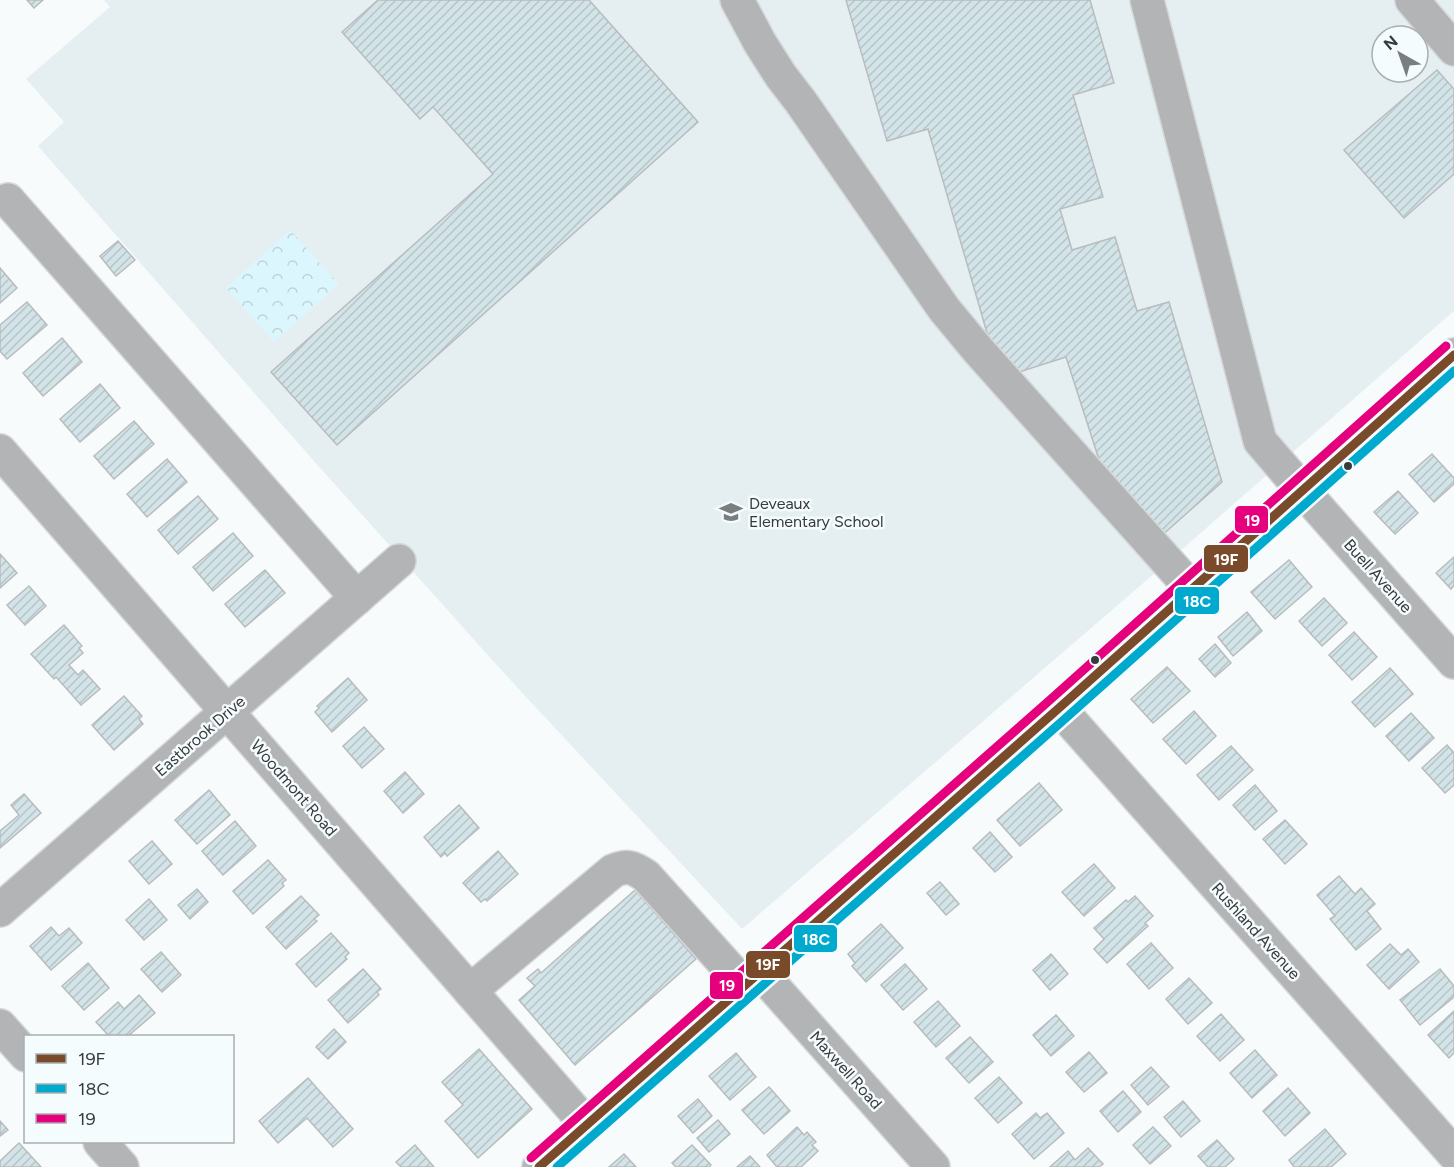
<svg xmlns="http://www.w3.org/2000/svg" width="1454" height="1167" viewBox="0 0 1454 1167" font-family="Figtree,sans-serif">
  <defs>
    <pattern id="park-crowns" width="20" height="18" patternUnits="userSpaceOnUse" patternTransform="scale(1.5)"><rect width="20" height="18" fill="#dbf6fd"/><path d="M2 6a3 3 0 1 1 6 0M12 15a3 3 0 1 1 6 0" fill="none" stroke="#bdd4da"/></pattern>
    <pattern id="building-hatch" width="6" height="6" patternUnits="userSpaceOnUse" patternTransform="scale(1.5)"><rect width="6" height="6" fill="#d3e4e8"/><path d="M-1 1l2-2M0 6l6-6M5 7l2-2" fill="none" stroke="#b6c4c8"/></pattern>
  </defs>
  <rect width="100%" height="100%" fill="#f7fbfc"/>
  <path fill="#e5eff1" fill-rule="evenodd" d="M104,0H1454V311L1155,573L742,929L503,672L305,451L38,146L64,122L26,79L110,7ZM1382,36H1418V72H1382Z"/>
  <path fill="url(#park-crowns)" d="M290,230L339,284L274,342L226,288Z"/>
  <g fill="url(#building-hatch)" stroke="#b9bcbd" stroke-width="1.5">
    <path d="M27,0H43L34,8Z"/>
    <path d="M378,0H589L698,122L337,445L271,372L493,174L433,107L420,119L342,32Z"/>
    <path d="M846,0H1090L1114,83L1073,95L1103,197L1060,209L1072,250L1115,237L1137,311L1169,302L1222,482L1160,537L1103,472L1066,357L1013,374L994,357L928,129L887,141Z"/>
    <path d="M1437,70L1454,89V174L1404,218L1344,150Z"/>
    <path d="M118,241L135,260L116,276L100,256Z"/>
    <path d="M0,268L17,288L0,303Z"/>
    <path d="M27,302L47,325L7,359L0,351V325Z"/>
    <path d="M62,338L82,362L43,396L23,373Z"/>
    <path d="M100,384L120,408L80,442L60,419Z"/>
    <path d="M134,421L154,444L114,479L94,456Z"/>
    <path d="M1432,454L1454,478V484L1434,502L1409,474Z"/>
    <path d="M167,459L187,482L147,517L127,494Z"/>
    <path d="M1398,491L1418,513L1395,534L1374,512Z"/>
    <path d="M198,496L218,519L178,554L158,530Z"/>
    <path d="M233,533L253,556L213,591L193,567Z"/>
    <path d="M0,554L17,573L0,588Z"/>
    <path d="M1454,557V585L1451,589L1436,573Z"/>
    <path d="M1289,560L1312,587L1275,619L1251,592Z"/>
    <path d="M265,570L285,593L245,627L225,604Z"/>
    <path d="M29,586L46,606L25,625L7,605Z"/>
    <path d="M1324,598L1347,623L1322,646L1299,621Z"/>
    <path d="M1247,612L1262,631L1233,656L1218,637Z"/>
    <path d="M64,625L82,646L79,648L83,653L69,665L78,675L83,670L100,689L81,705L56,677L54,679L31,654Z"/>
    <path d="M1354,632L1377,657L1352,680L1329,655Z"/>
    <path d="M1215,644L1231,663L1215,677L1199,659Z"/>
    <path d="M1167,667L1190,691L1153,723L1131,699Z"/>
    <path d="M1390,668L1413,694L1375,727L1352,702Z"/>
    <path d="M348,678L367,700L332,732L315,712L319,708L317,706Z"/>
    <path d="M124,696L142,716L139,719L143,724L114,750L92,725Z"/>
    <path d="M1194,711L1216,736L1186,764L1163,739Z"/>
    <path d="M1411,713L1434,738L1409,761L1386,736Z"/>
    <path d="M364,727L384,749L362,768L343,746Z"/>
    <path d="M1447,745L1454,753V785L1445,793L1422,768Z"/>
    <path d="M1231,746L1253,770L1219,800L1197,775Z"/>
    <path d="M405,772L424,794L403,813L384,791Z"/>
    <path d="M1039,783L1062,810L1020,846L997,820Z"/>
    <path d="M1255,785L1277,811L1255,830L1233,805Z"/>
    <path d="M209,790L230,815L197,844L175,820Z"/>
    <path d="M24,794L41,813L0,848V831L19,815L11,805Z"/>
    <path d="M459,805L479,828L447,856L445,853L441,857L424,837Z"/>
    <path d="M1285,820L1307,844L1285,864L1263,839Z"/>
    <path d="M235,821L256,846L223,875L202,851Z"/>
    <path d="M990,832L1012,857L995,872L973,848Z"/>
    <path d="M152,841L172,864L149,884L129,861Z"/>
    <path d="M498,851L518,874L487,901L485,899L481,902L463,883Z"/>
    <path d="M268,860L286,880L282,883L284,886L253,914L233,891Z"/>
    <path d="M1094,864L1115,888L1084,916L1062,892Z"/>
    <path d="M1339,876L1355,894L1361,888L1375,904L1367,911L1381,929L1356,950L1330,919L1335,916L1317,895Z"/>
    <path d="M940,882L959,904L946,915L927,893Z"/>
    <path d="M197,889L208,902L190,919L178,905Z"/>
    <path d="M635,890L696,959L575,1065L519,1000L535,986L527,978L538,969L541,973Z"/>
    <path d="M301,896L319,915L314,919L317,921L286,949L266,927Z"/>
    <path d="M1135,896L1153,916L1145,923L1148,926L1107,963L1094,949L1104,939L1094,928L1126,900L1128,902Z"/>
    <path d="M149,899L167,920L144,940L126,920Z"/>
    <path d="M881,924L903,948L866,982L852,966L855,963L848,954Z"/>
    <path d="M51,927L59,936L69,928L82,943L51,970L30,946Z"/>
    <path d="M331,933L349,953L345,957L347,959L316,987L296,964Z"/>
    <path d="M1151,943L1173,968L1149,989L1127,964Z"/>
    <path d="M1390,944L1401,955L1408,949L1419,962L1389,989L1367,965Z"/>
    <path d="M161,952L181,975L162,992L141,969Z"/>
    <path d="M1051,954L1068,974L1050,990L1033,970Z"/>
    <path d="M88,963L109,988L84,1010L62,986Z"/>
    <path d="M905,964L927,989L903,1010L881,985Z"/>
    <path d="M363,969L381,989L377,992L379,995L348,1023L328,1000Z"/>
    <path d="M1440,969L1454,986V997L1420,1025L1400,1000Z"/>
    <path d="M1189,978L1212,1003L1188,1024L1166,999Z"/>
    <path d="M139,995L155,1013L128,1036H109L96,1022L118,1002L124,1009Z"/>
    <path d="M938,1001L960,1026L936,1047L914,1022Z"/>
    <path d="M1454,1011V1053L1449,1058L1428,1035Z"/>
    <path d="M1221,1014L1244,1040L1220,1061L1197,1036Z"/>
    <path d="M1056,1015L1074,1036L1051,1056L1033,1035Z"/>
    <path d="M334,1029L346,1042L328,1059L316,1047Z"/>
    <path d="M970,1037L993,1062L969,1083L946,1058Z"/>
    <path d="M479,1049L532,1109L478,1158L445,1121L463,1105L442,1082Z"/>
    <path d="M1255,1050L1277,1075L1252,1098L1230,1073Z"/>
    <path d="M1089,1052L1107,1073L1084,1092L1066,1072Z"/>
    <path d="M736,1053L756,1077L730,1100L709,1076Z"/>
    <path d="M1151,1067L1169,1087L1148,1105L1131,1085Z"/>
    <path d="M999,1077L1022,1103L998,1123L975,1098Z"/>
    <path d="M308,1078L353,1129L333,1147L307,1118L278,1143L259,1121Z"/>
    <path d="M769,1087L790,1111L764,1134L742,1110Z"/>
    <path d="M1288,1088L1310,1113L1285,1136L1263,1111Z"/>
    <path d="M1123,1091L1141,1112L1118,1132L1100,1111Z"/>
    <path d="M698,1099L712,1116L693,1133L678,1116Z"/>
    <path d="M1183,1101L1200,1121L1181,1137L1164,1117Z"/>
    <path d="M1036,1113L1040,1118L1047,1113L1064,1133L1034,1159L1012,1134Z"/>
    <path d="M718,1120L730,1134L709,1152L697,1138Z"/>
    <path d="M0,1121L8,1130L0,1136Z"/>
    <path d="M797,1127L804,1135L807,1132L816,1142L812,1145L818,1151L801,1167H777L767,1155Z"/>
    <path d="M1153,1127L1171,1146L1150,1164L1133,1145Z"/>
    <path d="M1325,1129L1346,1154L1331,1167H1294L1289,1160Z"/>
    <path d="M1217,1140L1234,1159L1225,1167H1208L1198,1156Z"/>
    <path d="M19,1143L41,1167H0V1161Z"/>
    <path d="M415,1145L434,1167H401L396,1162Z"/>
    <path d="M692,1145L711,1165L709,1167H676L672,1163Z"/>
    <path d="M1088,1148L1103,1164L1099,1167H1050L1068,1151L1075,1160Z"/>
    <path d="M624,1154L636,1167H609Z"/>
    <path d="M750,1156L760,1167H737Z"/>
  </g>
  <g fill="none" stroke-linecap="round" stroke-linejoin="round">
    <g stroke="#d5d7d8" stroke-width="36">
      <g id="minor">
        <path d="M737,0L760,43L781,76L801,102L944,309L978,350L1192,589"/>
        <path d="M1147,0L1260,441L1303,491L1454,662"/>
        <path d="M1412,0L1454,49"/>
        <path d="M8,200L357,598"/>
        <path d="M0,451L587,1125"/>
        <path d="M1059,708L1454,1154"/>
        <path d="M0,910L399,561"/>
        <path d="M760,972L933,1167"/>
        <path d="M470,991L613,871C627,865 633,867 646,876L745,986"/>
        <path d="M0,1026L26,1055"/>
        <path d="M100,1142L122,1167"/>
      </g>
    </g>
    <g stroke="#d5d7d8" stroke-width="36">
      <path id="major" d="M539,1167L1059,708L1454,355"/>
    </g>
    <use href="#minor" stroke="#b2b4b5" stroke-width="33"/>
    <use href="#major" stroke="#b5b7b7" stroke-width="33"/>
    <g stroke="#f5fcfe" stroke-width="14">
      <path id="bus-1" d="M539,1167L1059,708L1454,355"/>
    </g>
    <g stroke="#f5fcfe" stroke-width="14">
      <path id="bus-2" d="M557,1167L1067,717L1454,371"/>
    </g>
    <g stroke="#f5fcfe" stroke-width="14">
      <path id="bus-3" d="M531,1158L1051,699L1446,346"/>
    </g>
    <use href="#bus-1" stroke="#7a4b2a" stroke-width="9"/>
    <use href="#bus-2" stroke="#00a9ce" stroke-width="9"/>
    <use href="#bus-3" stroke="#e5007d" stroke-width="9"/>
  </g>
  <defs>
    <g id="school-bare" transform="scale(1.8)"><path d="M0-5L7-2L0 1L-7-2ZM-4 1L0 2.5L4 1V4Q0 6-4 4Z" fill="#7b7e7f" stroke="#f5fcfe" stroke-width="2.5" paint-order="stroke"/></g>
  </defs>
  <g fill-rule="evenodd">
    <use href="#school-bare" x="731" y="512"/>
  </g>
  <g fill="#383a3b" stroke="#f5fcfe" stroke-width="2">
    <circle cx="1348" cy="466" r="5"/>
    <circle cx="1095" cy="660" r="5"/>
  </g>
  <g text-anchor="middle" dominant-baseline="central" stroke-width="5" stroke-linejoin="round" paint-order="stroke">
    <g font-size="16" fill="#383a3b" stroke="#f5fcfe" text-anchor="start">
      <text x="749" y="503">Deveaux<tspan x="749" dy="18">Elementary School</tspan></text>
    </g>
    <g font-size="16" fill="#383a3b" stroke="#f5fcfe">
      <text transform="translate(1378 576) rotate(48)">Buell Avenue</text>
      <text transform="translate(200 736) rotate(-41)">Eastbrook Drive</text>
      <text transform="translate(294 788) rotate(49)">Woodmont Road</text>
      <text transform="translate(1256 931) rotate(48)">Rushland Avenue</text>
      <text transform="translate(846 1070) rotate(48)">Maxwell Road</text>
    </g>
  </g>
  <g stroke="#f5fcfe" stroke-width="2">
    <rect x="1234" y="505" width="35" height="29" rx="6" fill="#e5007d"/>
    <rect x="1203" y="544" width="46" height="29" rx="6" fill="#7a4b2a"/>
    <rect x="1174" y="586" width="46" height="29" rx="6" fill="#00a9ce"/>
    <rect x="793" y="924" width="45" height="29" rx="6" fill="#00a9ce"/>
    <rect x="745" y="950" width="46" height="29" rx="6" fill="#7a4b2a"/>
    <rect x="709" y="971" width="35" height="29" rx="6" fill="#e5007d"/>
  </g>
  <g font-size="16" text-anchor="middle" font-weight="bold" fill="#fff">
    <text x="1252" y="526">19</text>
    <text x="1226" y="565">19F</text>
    <text x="1197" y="607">18C</text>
    <text x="816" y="945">18C</text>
    <text x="768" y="970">19F</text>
    <text x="727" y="991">19</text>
  </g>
  <rect x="24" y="1035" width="210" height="108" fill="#f5fcfe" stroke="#a9aeb0" stroke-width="1.5"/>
  <rect x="36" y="1054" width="30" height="9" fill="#7a4b2a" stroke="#a9aeb0" stroke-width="1.5"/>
  <text x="78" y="1065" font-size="18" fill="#383a3b">19F</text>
  <rect x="36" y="1084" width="30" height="9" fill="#00a9ce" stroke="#a9aeb0" stroke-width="1.5"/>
  <text x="78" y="1095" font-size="18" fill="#383a3b">18C</text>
  <rect x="36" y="1114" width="30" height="9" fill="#e5007d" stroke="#a9aeb0" stroke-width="1.5"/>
  <text x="78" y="1125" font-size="18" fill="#383a3b">19</text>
  <g transform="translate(1400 54) rotate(320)"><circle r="28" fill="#f5fcfe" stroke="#a9aeb0" stroke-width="1.5"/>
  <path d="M0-4.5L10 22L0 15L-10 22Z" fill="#7b7e7f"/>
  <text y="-9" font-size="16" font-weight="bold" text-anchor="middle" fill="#383a3b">N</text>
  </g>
</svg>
